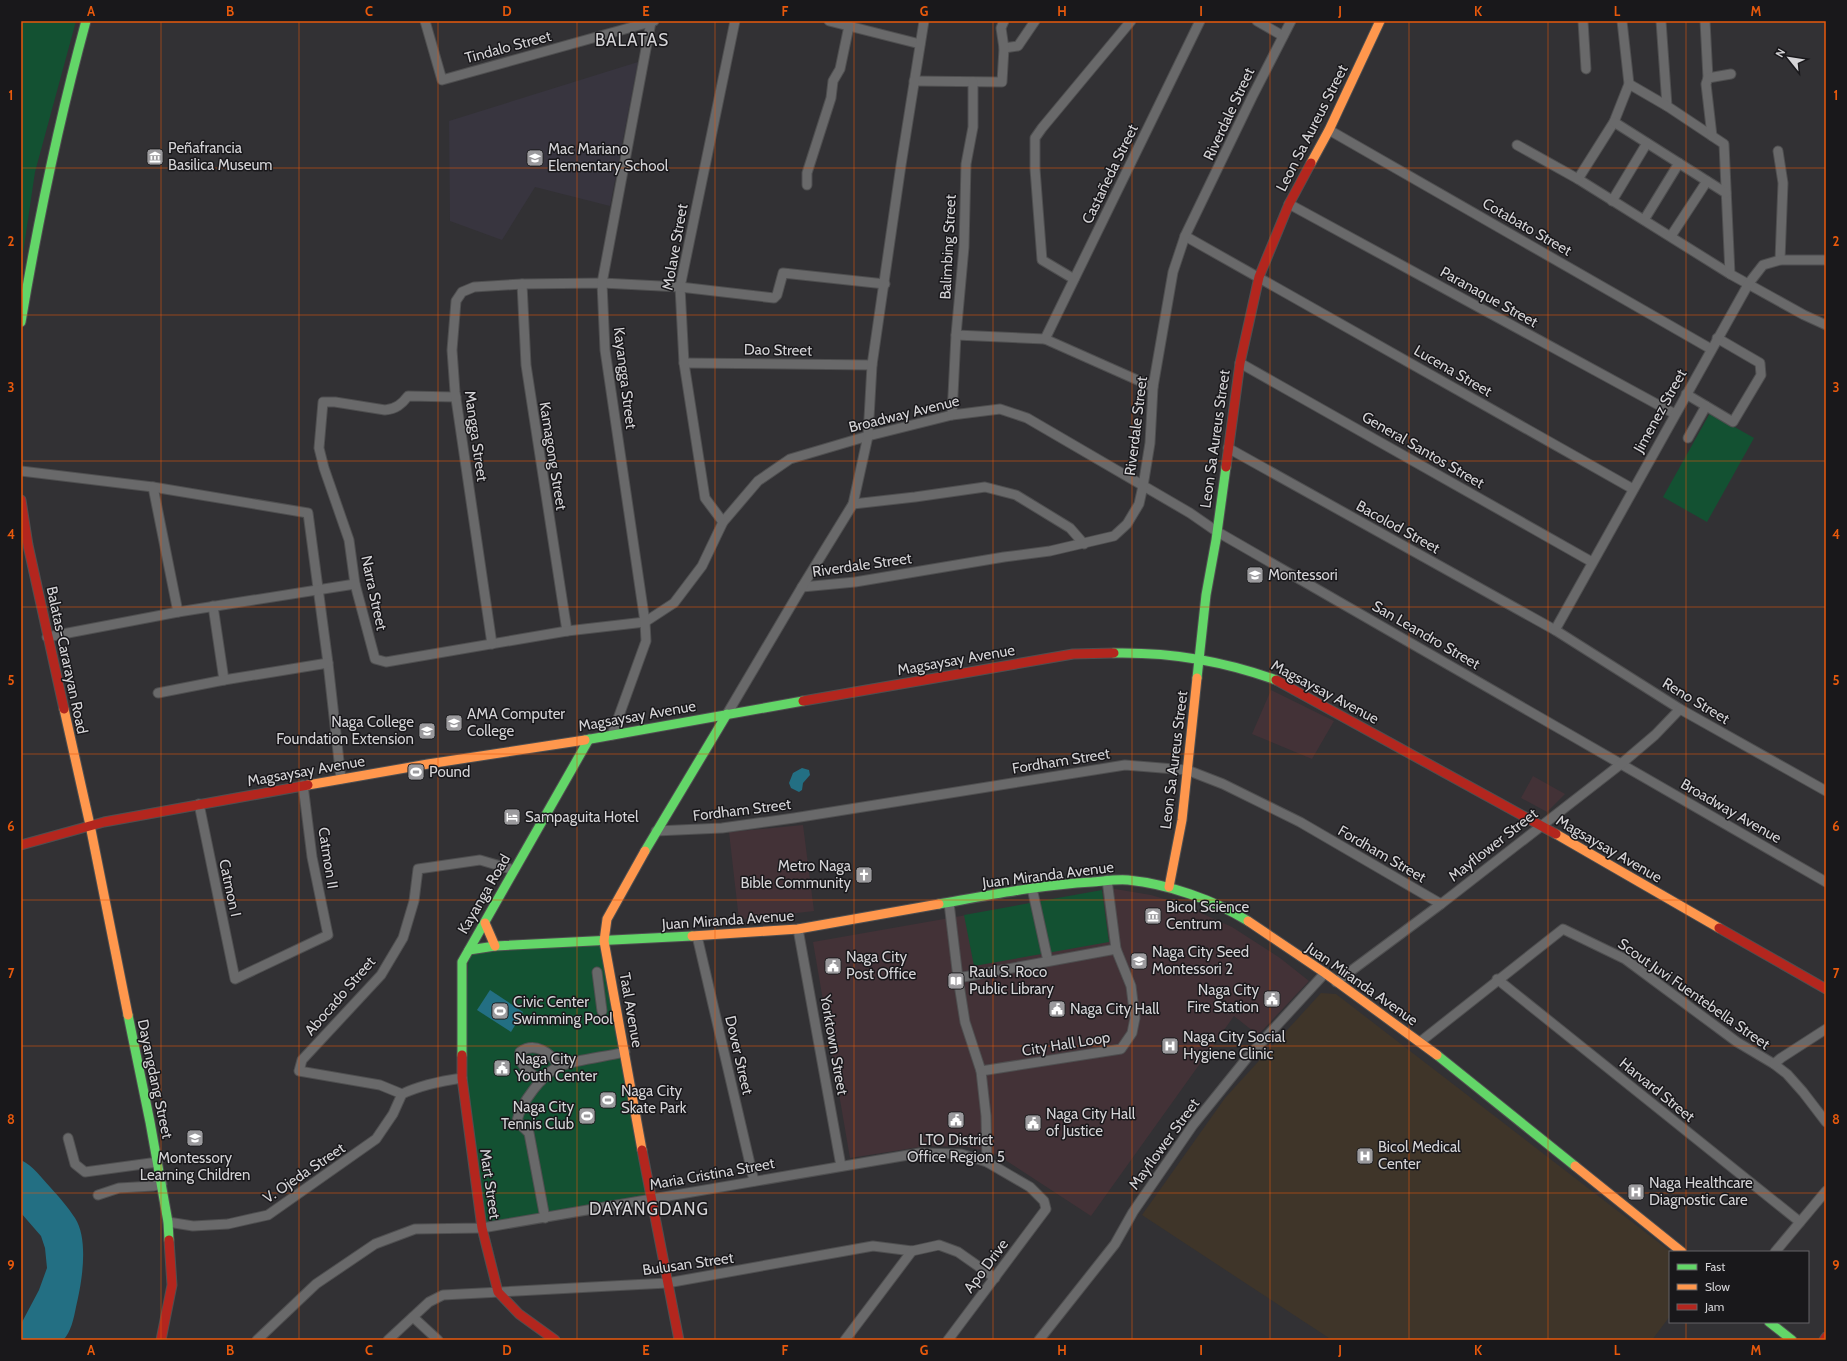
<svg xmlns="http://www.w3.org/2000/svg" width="1847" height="1361" viewBox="0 0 1847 1361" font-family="Cabin,sans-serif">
  <rect width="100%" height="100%" fill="#323134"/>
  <g fill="#433237">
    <path d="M1271,690L1334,721L1312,759L1252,734Z"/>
    <path d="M1533,776L1565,794L1547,812L1521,798Z"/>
    <path d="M803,825L814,911L739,920L729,832Z"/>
    <path d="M1115,889L1151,895L1181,904L1232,927L1280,958L1309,981L1258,1035L1234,1016L1091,1216L996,1154L969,1147L926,1146L850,1158L813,942Z"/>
  </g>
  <path fill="#38353f" d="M638,62L610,206L535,187L502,240L450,221L449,121Z"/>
  <path fill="#3f3529" d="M1321,993L1336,994L1671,1252L1670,1316L1652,1340H1332L1142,1215L1225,1098Z"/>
  <g fill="#135132">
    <path d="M21,21H76L35,172L21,267Z"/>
    <path d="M1710,413L1754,438L1707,522L1663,497Z"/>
    <path d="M1102,890L1109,942L974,966L964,915Z"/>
    <path d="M604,941L652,1200L482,1228L462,1078L469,950Z"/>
  </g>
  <g fill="#236f83">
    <path d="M802,768L809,770L810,775L803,783L802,790L799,792L791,788L789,783L793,773Z"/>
    <path d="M490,990L523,1012L511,1032L477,1010Z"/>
    <path d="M21,1160C33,1166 41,1177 50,1187C58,1196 68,1207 75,1218C89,1240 82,1282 76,1307C74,1317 71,1333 63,1340H21V1324L39,1290L47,1268L45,1248L41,1236L21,1213Z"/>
  </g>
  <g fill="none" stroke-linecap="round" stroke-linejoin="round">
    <g stroke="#4f4f50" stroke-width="11">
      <g id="street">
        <path d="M425,21L442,80L654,21"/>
        <path d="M829,21L920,44"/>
        <path d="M1257,21L1283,36"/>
        <path d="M1583,21L1586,69"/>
        <path d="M1622,21L1629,84L1614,122L1578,179L1730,274"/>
        <path d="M1661,21L1667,106L1724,144L1730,274L1804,315L1826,325"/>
        <path d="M1705,21L1708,78"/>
        <path d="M1004,48L1018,46L1035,21"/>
        <path d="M914,81L1002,82L1004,48L1001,28L1004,21"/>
        <path d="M1629,84L1667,106"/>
        <path d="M1614,122L1726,193"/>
        <path d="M1329,130L1711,349"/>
        <path d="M1712,136L1706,84L1708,78L1731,74"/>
        <path d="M1517,145L1578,179"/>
        <path d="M1778,151L1783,183L1780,260"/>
        <path d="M807,185V173L831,98L833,81L840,69L849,26"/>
        <path d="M1612,201L1647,143"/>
        <path d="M1289,204L1675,414"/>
        <path d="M1644,220L1679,163"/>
        <path d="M1185,236L1633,489"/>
        <path d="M1671,236L1707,181"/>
        <path d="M1074,279L1042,260L1035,169V138L1042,128L1131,21"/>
        <path d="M522,284L526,365L567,631"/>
        <path d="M956,335L1045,339L1153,387"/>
        <path d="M1045,339L1200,21"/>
        <path d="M684,363L872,365"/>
        <path d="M1240,363L1592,562"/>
        <path d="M1686,394L1733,422L1761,375L1760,363L1717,338"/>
        <path d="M456,397L408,396C402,404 396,409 385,410L335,402H323L319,448L324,468L349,540L355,584L375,659L386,662L567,631L645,622L674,603L702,566L723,522L758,481L790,459L868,436L952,415L1000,409L1027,418L1190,513L1216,531L1826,882"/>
        <path d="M952,415L956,335L964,247L966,164L973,127V82"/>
        <path d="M1688,438L1706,406"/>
        <path d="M1228,448L1555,630L1680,709L1826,791"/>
        <path d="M21,471L153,487L308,513L328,663L341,779"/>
        <path d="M153,487L178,612"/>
        <path d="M853,504L915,497L985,487L1016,495L1070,528L1084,544"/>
        <path d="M723,522L705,498L684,363L680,287L735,21"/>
        <path d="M802,587L855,582L1004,557L1050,551L1114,536L1127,524L1139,504L1143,486L1150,443L1153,387L1173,272L1185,236L1252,97L1291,21"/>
        <path d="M213,606L224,680"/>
        <path d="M1555,630L1749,283L1763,265L1780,260H1826"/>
        <path d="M47,637L178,612L355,584"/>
        <path d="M492,644L455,392L452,350L456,301L462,292L474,287L522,284L602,283L680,287L774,298L777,295L783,273L885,284"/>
        <path d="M158,693L224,680L328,663"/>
        <path d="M727,714L802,587L853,504L868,436L872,365L901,165L924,21"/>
        <path d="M612,735L646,641L645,622L605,350L602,283L651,22"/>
        <path d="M199,804L235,979L328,935L312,857L303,785"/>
        <path d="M656,831L722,828L794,818L1125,765L1187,770L1223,784L1300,822L1441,904"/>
        <path d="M1032,888L1048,961"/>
        <path d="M949,903L958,978L1116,949"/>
        <path d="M798,929L841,1166"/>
        <path d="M697,936L754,1181"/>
        <path d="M597,972L602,1011"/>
        <path d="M958,978L965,1022L981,1071L986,1116L987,1162"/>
        <path d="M1497,979L1800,1222"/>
        <path d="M1336,982L1441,904L1621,764L1655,735L1680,709"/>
        <path d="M1420,1042L1563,929L1625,959L1737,1042L1774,1064L1787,1074L1803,1092L1826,1122"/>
        <path d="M1774,1064L1781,1058L1826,1029"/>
        <path d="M981,1071L1121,1049L1132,1033L1135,1018L1131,986L1116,949L1107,880"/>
        <path d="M462,1078C441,1081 421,1085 402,1094L380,1085L299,1071L302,1060L381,975L403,938L414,901L418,869L480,860L514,870"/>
        <path d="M541,1081C531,1073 518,1066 520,1052C535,1041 551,1053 559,1066"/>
        <path d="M68,1138L75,1164L85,1172L158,1162"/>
        <path d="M98,1195L119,1188L153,1186L162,1184"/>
        <path d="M545,1218L529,1133L517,1121C520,1104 544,1072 560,1066C579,1059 605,1057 625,1052"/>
        <path d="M168,1222L193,1226L228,1224L268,1215L376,1139L393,1114L402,1094"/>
        <path d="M1775,1252L1826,1191"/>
        <path d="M413,1317L438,1340"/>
        <path d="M257,1340L316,1284L375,1244L415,1229L482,1228L920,1153L961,1154L987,1162L1030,1187L1044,1201L1046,1209L948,1340"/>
        <path d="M388,1340L429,1302L443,1295L667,1283L873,1246L912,1251L939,1245L958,1252L995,1278"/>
        <path d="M845,1340L912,1251"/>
        <path d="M1039,1340L1115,1244L1133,1212L1193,1125L1247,1058L1325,973"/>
      </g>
    </g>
    <g stroke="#4f4f50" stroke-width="11">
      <g id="fast">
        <path d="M21,322C38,221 59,120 86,21"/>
        <path d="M1114,653C1170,652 1224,661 1276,680"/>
        <path d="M1197,678L1206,595L1216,540L1226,467"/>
        <path d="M585,740L803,701"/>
        <path d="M645,851L727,714"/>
        <path d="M939,904C990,895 1040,885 1092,882C1104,881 1117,879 1128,880C1168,884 1214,900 1248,921"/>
        <path d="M469,950L495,946L692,936"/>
        <path d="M128,1015L150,1122L168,1222L169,1240"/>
        <path d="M462,1055V962L589,739"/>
        <path d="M1437,1055L1575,1166"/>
        <path d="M1769,1322L1792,1340"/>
      </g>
    </g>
    <g stroke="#4f4f50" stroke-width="11">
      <g id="slow">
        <path d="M1311,163L1329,130L1380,21"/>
        <path d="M64,709L90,825L128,1015"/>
        <path d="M308,785L428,764L585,740"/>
        <path d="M1556,834L1719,928"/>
        <path d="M1169,887L1182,820L1197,678"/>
        <path d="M1248,921L1325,973L1437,1055"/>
        <path d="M485,923L495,946"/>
        <path d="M692,936L798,929L939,904"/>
        <path d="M642,1150L604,941L607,919L645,851"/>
        <path d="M1575,1166L1682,1252"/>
      </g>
    </g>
    <g stroke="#4f4f50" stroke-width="11">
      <g id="jam">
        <path d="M1226,467L1240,363L1259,277L1289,204L1311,163"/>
        <path d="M21,500L28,545L64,709"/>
        <path d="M1276,680L1556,834"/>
        <path d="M803,701L1073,654L1114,653"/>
        <path d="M21,845L104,822L308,785"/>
        <path d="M1719,928L1826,989"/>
        <path d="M462,1055V1078L482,1228L498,1292L519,1314L555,1340"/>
        <path d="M642,1150L679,1340"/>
        <path d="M161,1340L172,1285L169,1240"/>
        <path d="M1824,1340L1826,1337"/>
      </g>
    </g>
    <use href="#street" stroke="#69696a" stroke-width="9"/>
    <use href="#fast" stroke="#63d668" stroke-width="9"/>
    <use href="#slow" stroke="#ff974d" stroke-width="9"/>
    <use href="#jam" stroke="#b3261e" stroke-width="9"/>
  </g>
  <path fill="none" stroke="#e8590c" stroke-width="1" stroke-opacity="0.55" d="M161,21V1340M299,21V1340M438,21V1340M577,21V1340M715,21V1340M854,21V1340M993,21V1340M1132,21V1340M1270,21V1340M1409,21V1340M1548,21V1340M1686,21V1252M21,168H1826M21,315H1826M21,461H1826M21,607H1826M21,754H1826M21,900H1826M21,1046H1826M21,1193H1826M1686,1322V1340"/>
  <defs>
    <g id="museum-square" transform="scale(0.9)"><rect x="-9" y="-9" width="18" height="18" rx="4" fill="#9b9a9d" stroke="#19181b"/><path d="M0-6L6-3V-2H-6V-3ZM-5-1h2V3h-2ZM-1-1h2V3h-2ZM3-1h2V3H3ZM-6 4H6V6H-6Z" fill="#fff"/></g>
    <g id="school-square" transform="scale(0.9)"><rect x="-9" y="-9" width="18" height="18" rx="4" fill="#9b9a9d" stroke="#19181b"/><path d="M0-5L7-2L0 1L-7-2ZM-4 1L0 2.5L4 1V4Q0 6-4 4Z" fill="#fff"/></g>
    <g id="university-square" transform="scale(0.9)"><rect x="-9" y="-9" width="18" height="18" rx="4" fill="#9b9a9d" stroke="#19181b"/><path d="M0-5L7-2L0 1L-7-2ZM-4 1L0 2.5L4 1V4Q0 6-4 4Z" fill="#fff"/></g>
    <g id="stadium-square" transform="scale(0.9)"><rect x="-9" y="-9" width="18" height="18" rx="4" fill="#9b9a9d" stroke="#19181b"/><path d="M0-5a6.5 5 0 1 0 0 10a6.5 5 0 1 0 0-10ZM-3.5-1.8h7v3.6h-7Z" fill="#fff"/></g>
    <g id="hotel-square" transform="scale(0.9)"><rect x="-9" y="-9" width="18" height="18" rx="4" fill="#9b9a9d" stroke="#19181b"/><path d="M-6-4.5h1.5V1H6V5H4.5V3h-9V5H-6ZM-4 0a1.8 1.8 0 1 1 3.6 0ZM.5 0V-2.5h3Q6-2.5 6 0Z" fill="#fff"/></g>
    <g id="church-square" transform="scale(0.9)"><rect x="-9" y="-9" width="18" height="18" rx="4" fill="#9b9a9d" stroke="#19181b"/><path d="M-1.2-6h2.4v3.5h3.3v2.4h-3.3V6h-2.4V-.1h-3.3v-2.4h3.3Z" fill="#fff"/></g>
    <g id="civic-square" transform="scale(0.9)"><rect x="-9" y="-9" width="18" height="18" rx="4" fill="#9b9a9d" stroke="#19181b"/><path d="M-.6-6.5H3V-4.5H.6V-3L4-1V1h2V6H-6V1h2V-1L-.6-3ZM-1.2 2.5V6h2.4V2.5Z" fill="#fff"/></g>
    <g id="library-square" transform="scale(0.9)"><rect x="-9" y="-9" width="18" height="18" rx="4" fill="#9b9a9d" stroke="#19181b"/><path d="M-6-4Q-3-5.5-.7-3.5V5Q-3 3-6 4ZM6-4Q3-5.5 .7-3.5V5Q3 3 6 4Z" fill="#fff"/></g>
    <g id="hospital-square" transform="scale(0.9)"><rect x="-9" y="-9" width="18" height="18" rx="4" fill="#9b9a9d" stroke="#19181b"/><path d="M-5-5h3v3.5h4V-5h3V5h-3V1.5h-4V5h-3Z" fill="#fff"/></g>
  </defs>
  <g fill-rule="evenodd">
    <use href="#museum-square" x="155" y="157"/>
    <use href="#school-square" x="535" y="158"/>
    <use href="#school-square" x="1255" y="575"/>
    <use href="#university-square" x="454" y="723"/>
    <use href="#university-square" x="427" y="731"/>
    <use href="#stadium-square" x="416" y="772"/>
    <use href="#hotel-square" x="512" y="817"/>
    <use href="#church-square" x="864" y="875"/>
    <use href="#museum-square" x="1153" y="916"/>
    <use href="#school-square" x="1139" y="961"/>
    <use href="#civic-square" x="833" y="966"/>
    <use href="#library-square" x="956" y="981"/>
    <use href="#civic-square" x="1272" y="999"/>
    <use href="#civic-square" x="1057" y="1009"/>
    <use href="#stadium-square" x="500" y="1011"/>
    <use href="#hospital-square" x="1170" y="1046"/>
    <use href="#civic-square" x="502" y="1068"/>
    <use href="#stadium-square" x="608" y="1100"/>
    <use href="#stadium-square" x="587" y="1116"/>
    <use href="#civic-square" x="956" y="1120"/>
    <use href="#civic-square" x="1033" y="1123"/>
    <use href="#school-square" x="195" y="1138"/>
    <use href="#hospital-square" x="1365" y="1156"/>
    <use href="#hospital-square" x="1636" y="1192"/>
  </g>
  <g text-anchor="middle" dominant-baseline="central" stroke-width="3" stroke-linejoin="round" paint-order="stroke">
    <g font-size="15" fill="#d4d3d6" stroke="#19181b">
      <text transform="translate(508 47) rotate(-15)">Tindalo Street</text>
      <text transform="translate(1229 114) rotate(-65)">Riverdale Street</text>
      <text transform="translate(1312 128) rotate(-63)">Leon Sa Aureus Street</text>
      <text transform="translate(1110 174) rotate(-64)">Castañeda Street</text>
      <text transform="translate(1527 227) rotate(30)">Cotabato Street</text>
      <text transform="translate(675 247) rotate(-80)">Molave Street</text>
      <text transform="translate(948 247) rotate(-87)">Balimbing Street</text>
      <text transform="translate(1489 297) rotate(29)">Paranaque Street</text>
      <text transform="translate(778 350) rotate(1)">Dao Street</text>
      <text transform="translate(1453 371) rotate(30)">Lucena Street</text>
      <text transform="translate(625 378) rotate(83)">Kayangga Street</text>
      <text transform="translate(1660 411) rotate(-61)">Jimenez Street</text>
      <text transform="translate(904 414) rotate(-14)">Broadway Avenue</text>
      <text transform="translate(1136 426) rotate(-83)">Riverdale Street</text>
      <text transform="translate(476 436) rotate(82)">Mangga Street</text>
      <text transform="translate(1215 439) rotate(-82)">Leon Sa Aureus Street</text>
      <text transform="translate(1423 450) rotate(30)">General Santos Street</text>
      <text transform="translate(553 456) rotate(81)">Kamagong Street</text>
      <text transform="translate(1398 527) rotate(29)">Bacolod Street</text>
      <text transform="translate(862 565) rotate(-8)">Riverdale Street</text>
      <text transform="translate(374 593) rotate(78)">Narra Street</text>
      <text transform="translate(1426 635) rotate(30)">San Leandro Street</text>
      <text transform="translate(67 660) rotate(78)">Balatas-Cararayan Road</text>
      <text transform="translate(956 660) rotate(-10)">Magsaysay Avenue</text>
      <text transform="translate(1325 692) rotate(28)">Magsaysay Avenue</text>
      <text transform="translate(1696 701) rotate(31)">Reno Street</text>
      <text transform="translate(637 716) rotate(-10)">Magsaysay Avenue</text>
      <text transform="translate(1174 760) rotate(-83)">Leon Sa Aureus Street</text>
      <text transform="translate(1061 761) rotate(-9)">Fordham Street</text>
      <text transform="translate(306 771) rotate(-10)">Magsaysay Avenue</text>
      <text transform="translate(742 810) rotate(-7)">Fordham Street</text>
      <text transform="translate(1731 811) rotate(30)">Broadway Avenue</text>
      <text transform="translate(1493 845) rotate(-38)">Mayflower Street</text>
      <text transform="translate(1609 849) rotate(30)">Magsaysay Avenue</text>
      <text transform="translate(1382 854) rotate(30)">Fordham Street</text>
      <text transform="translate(328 858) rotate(81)">Catmon II</text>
      <text transform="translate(1048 875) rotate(-7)">Juan Miranda Avenue</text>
      <text transform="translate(230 888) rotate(78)">Catmon I</text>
      <text transform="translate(484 894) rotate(-60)">Kayanga Road</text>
      <text transform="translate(728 920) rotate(-4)">Juan Miranda Avenue</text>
      <text transform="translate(1362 984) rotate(35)">Juan Miranda Avenue</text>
      <text transform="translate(1694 994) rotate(35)">Scout Juvi Fuentebella Street</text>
      <text transform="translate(340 996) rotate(-49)">Abocado Street</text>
      <text transform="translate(631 1010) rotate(80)">Taal Avenue</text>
      <text transform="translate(1066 1044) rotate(-9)">City Hall Loop</text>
      <text transform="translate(834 1045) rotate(80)">Yorktown Street</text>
      <text transform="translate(739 1055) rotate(77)">Dover Street</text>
      <text transform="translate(155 1079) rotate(78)">Dayangdang Street</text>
      <text transform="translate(1657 1090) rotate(39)">Harvard Street</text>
      <text transform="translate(1164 1144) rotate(-54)">Mayflower Street</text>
      <text transform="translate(304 1173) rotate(-34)">V. Ojeda Street</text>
      <text transform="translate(712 1174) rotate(-10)">Maria Cristina Street</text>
      <text transform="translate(490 1184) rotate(82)">Mart Street</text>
      <text transform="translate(688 1264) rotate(-8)">Bulusan Street</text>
      <text transform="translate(986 1266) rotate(-53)">Apo Drive</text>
    </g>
    <g font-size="15" fill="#d4d3d6" stroke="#19181b" text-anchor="start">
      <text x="168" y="148">Peñafrancia<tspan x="168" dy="17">Basilica Museum</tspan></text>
      <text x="548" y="149">Mac Mariano<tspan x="548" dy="17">Elementary School</tspan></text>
      <text x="1268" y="575">Montessori</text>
      <text x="467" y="714">AMA Computer<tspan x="467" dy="17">College</tspan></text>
      <text x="414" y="722" text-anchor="end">Naga College<tspan x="414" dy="17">Foundation Extension</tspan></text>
      <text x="429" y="772">Pound</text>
      <text x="525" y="817">Sampaguita Hotel</text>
      <text x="851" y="866" text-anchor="end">Metro Naga<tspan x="851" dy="17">Bible Community</tspan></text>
      <text x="1166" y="907">Bicol Science<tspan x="1166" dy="17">Centrum</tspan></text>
      <text x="1152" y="952">Naga City Seed<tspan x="1152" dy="17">Montessori 2</tspan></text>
      <text x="846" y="957">Naga City<tspan x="846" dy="17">Post Office</tspan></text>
      <text x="969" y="972">Raul S. Roco<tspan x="969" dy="17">Public Library</tspan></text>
      <text x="1259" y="990" text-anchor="end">Naga City<tspan x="1259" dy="17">Fire Station</tspan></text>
      <text x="513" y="1002">Civic Center<tspan x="513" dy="17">Swimming Pool</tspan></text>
      <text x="1070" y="1009">Naga City Hall</text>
      <text x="1183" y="1037">Naga City Social<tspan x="1183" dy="17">Hygiene Clinic</tspan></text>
      <text x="515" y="1059">Naga City<tspan x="515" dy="17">Youth Center</tspan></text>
      <text x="621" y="1091">Naga City<tspan x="621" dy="17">Skate Park</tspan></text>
      <text x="574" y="1107" text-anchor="end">Naga City<tspan x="574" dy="17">Tennis Club</tspan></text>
      <text x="1046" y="1114">Naga City Hall<tspan x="1046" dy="17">of Justice</tspan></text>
      <text x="956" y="1140" text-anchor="middle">LTO District<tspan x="956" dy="17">Office Region 5</tspan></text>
      <text x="1378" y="1147">Bicol Medical<tspan x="1378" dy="17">Center</tspan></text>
      <text x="195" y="1158" text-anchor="middle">Montessory<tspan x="195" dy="17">Learning Children</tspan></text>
      <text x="1649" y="1183">Naga Healthcare<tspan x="1649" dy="17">Diagnostic Care</tspan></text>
    </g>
    <g font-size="17" letter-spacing="1" fill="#d4d3d6" stroke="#19181b">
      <text x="632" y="40">BALATAS</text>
      <text x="649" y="1209">DAYANGDANG</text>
    </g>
  </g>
  <rect width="1847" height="1361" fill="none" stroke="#19181b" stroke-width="44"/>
  <rect x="1669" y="1251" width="140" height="72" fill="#19181b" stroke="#646366"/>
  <rect x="1677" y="1264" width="20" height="6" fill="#63d668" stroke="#646366"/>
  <text x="1705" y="1271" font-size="12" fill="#d4d3d6">Fast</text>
  <rect x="1677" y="1284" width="20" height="6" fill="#ff974d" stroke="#646366"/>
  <text x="1705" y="1291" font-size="12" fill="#d4d3d6">Slow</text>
  <rect x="1677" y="1304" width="20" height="6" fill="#b3261e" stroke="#646366"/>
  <text x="1705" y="1311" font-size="12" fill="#d4d3d6">Jam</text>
  <g transform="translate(1789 58) rotate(300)" stroke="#19181b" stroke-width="3" paint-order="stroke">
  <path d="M0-3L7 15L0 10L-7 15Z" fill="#d4d3d6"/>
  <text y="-6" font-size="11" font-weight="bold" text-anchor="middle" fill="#d4d3d6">N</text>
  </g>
  <rect x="22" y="22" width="1803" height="1317" fill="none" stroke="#e8590c" stroke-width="1.5"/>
  <g font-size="13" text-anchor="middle" font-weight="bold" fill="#e8590c">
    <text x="91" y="16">A</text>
    <text x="230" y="16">B</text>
    <text x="369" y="16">C</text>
    <text x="507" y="16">D</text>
    <text x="646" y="16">E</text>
    <text x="785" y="16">F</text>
    <text x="924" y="16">G</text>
    <text x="1062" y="16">H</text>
    <text x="1201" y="16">I</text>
    <text x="1340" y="16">J</text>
    <text x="1478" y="16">K</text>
    <text x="1617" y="16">L</text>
    <text x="1756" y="16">M</text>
    <text x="11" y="100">1</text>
    <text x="1836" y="100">1</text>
    <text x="11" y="246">2</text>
    <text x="1836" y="246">2</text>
    <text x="11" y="392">3</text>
    <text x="1836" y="392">3</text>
    <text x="11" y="539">4</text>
    <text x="1836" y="539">4</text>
    <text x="11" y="685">5</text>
    <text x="1836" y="685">5</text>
    <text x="11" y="831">6</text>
    <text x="1836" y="831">6</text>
    <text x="11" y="978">7</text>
    <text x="1836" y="978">7</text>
    <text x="11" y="1124">8</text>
    <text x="1836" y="1124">8</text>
    <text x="11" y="1270">9</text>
    <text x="1836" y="1270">9</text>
    <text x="91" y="1355">A</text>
    <text x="230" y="1355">B</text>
    <text x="369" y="1355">C</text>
    <text x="507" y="1355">D</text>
    <text x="646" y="1355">E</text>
    <text x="785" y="1355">F</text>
    <text x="924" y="1355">G</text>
    <text x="1062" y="1355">H</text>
    <text x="1201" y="1355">I</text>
    <text x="1340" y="1355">J</text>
    <text x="1478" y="1355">K</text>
    <text x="1617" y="1355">L</text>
    <text x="1756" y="1355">M</text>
  </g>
</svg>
